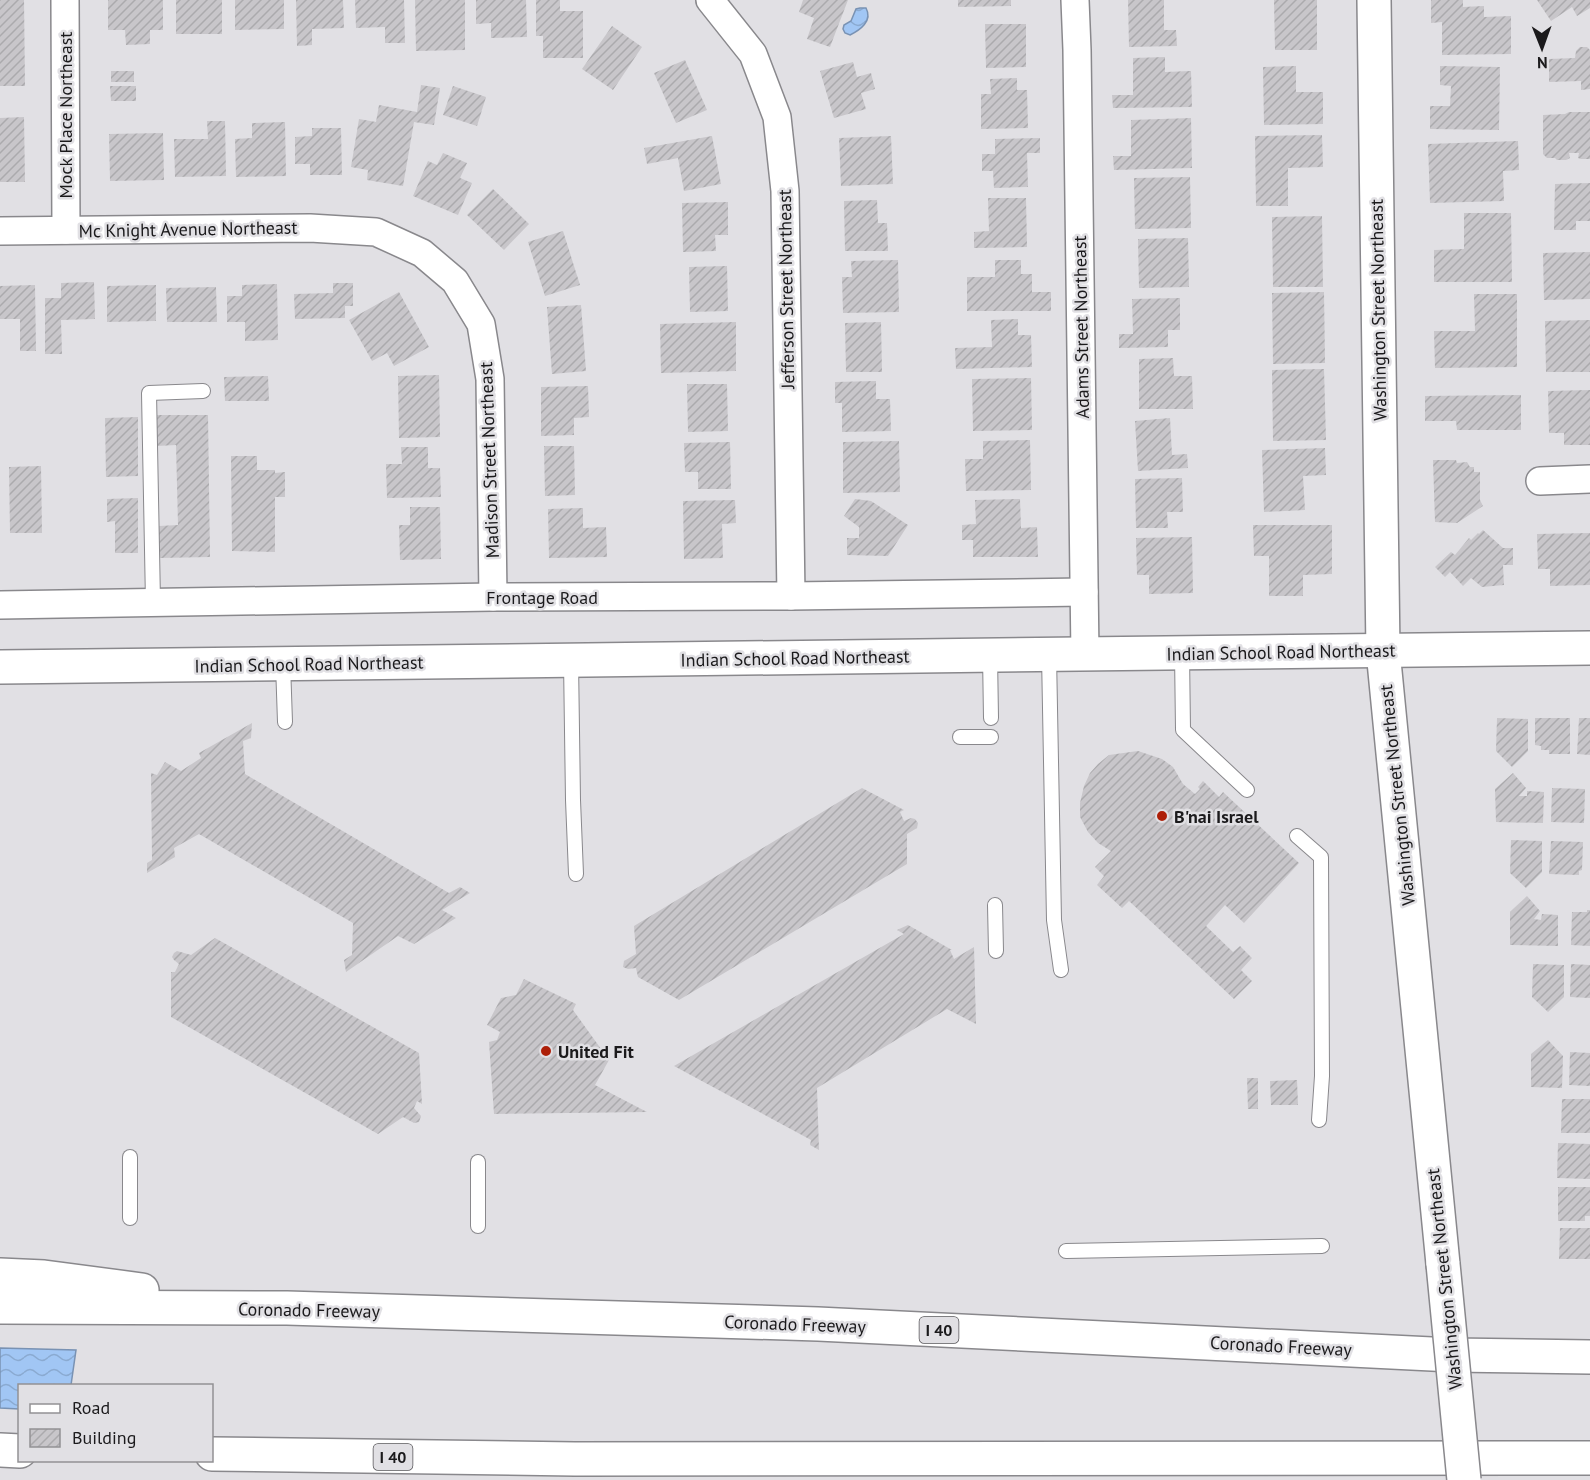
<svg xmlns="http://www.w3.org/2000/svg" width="1590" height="1480" viewBox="0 0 1590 1480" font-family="'PT Sans',sans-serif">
  <defs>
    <pattern id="water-waves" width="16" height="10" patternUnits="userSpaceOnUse" patternTransform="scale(1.5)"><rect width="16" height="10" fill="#a1c6f4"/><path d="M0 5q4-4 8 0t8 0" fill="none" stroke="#8aaad1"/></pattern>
    <pattern id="building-hatch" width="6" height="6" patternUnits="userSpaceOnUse" patternTransform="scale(1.5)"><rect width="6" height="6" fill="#c8c6ca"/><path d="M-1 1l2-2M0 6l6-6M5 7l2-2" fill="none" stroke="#abaaad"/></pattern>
  </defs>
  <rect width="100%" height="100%" fill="#e1e0e4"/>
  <g fill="url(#water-waves)" stroke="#7992b3" stroke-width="1.5">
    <path d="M860,8H866C873,21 860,30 850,35L845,33L843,29L844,25L851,21L856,9Z"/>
    <path d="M0,1348L76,1350L71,1385L20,1386L19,1409L0,1408Z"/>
  </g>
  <g fill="url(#building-hatch)">
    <path d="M0,0H24L25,86H0Z"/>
    <path d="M108,0H163V30H150V44L126,45L125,30H108Z"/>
    <rect x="176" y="0" width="46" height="34"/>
    <path d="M235,0H284V29L235,30Z"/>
    <path d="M296,0H343L344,28L312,29V45L297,46Z"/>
    <path d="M355,0H404L405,43H385V27L356,28Z"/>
    <path d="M415,0H465V50L416,51Z"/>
    <path d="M476,0H526L527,37L491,38V23L476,24Z"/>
    <path d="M536,0H560V11H583V58H543V36H536Z"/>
    <path d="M803,0H848L830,47L807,39L814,18L799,12Z"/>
    <path d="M958,0H1011V6L958,7Z"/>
    <path d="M1128,0H1164V30H1176L1177,46L1129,47Z"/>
    <path d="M1274,0H1317V50H1275Z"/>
    <path d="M1431,0H1463V7L1484,6V17L1511,16V54L1442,55V22L1431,23Z"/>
    <path d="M1537,0H1590V8L1577,16L1572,7L1551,21Z"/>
    <path d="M985,24H1026V67L986,68Z"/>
    <path d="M612,26L642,47L613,90L582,69Z"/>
    <path d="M1580,47H1587L1590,50V89L1581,90V81L1549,82V59L1575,58L1576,51Z"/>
    <path d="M1165,57V72L1191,71L1192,107L1113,108L1112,95H1133V58Z"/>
    <path d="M685,60L707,110L676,123L654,73Z"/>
    <path d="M853,62L857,77L871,73L875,89L861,93L866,109L834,118L820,71Z"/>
    <path d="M1296,66V92H1323V124L1264,125L1263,67Z"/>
    <path d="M1440,66L1500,67L1499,130L1430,129V106H1450L1451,86L1440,85Z"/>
    <rect x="111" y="71" width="23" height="11"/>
    <path d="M1017,78V90H1027L1028,128L981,129V94H991L990,79Z"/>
    <path d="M421,85L440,88L434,125L414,122L403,186L367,180L368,170L351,167L359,119L376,122L379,105L417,112Z"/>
    <path d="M110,86H136V101H111Z"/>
    <path d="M453,86L486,97L477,126L443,115Z"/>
    <path d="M1569,112H1590V159H1581L1578,158L1579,153H1569L1570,158L1566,160H1557L1555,158H1547L1543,154V115L1565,114Z"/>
    <path d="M24,117L25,182H0V118Z"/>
    <path d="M1191,118L1192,168L1114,170L1113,156H1131V120Z"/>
    <path d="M207,121H225L226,176L175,177L174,139H208Z"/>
    <path d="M285,122L286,176L236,177L235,139L252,138V123Z"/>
    <path d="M312,128H341L342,175H310V164H295V137L312,136Z"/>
    <path d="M163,133L164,180L110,181L109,134Z"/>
    <path d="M1322,135L1323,167L1288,168V206H1256L1255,136Z"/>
    <path d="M712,136L721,184L684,191L678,158L647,164L644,148Z"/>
    <path d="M891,136L893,184L841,186L839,138Z"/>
    <path d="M1040,138V153H1027L1028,187L994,188L993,171H982V154H995V139Z"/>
    <path d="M1518,141L1519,170L1503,171L1504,201L1430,203L1428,144Z"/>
    <path d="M443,153L467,163L460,178L472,183L458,215L413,196L428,161L437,165Z"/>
    <path d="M1190,177L1191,228L1135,229L1134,178Z"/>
    <path d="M1590,183V221H1576V230H1554L1555,184Z"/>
    <path d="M493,189L529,224L504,250L467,215Z"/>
    <path d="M988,198H1026L1027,247L974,248V232L989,231Z"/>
    <path d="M877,200L878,223H887L888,251H845L844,201Z"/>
    <path d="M728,202V235H715L716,251L683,252L682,203Z"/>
    <path d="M1464,213H1511L1512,282H1434V250L1464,249Z"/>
    <path d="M1322,216L1323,287H1273L1272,217Z"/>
    <path d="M563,231L580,285L545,296L528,242Z"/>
    <path d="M1188,238L1189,287L1139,288L1138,239Z"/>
    <path d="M1590,252V299L1544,300L1543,253Z"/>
    <path d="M898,260L899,312L843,313L842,277H852L851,261Z"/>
    <path d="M995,260H1021V274H1032V292H1051V311H967V277H995Z"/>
    <path d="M727,266L728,311L690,312L689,267Z"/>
    <path d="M94,282L95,319L61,320L62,354H45V298H61V283Z"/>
    <path d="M333,283H353V306H345V318L295,319L294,294L333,293Z"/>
    <path d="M277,284L278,340L245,341V322H227V296H242V285Z"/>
    <path d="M35,285L36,351H20V319H0V286Z"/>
    <path d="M156,285V321L107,322V286Z"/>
    <path d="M216,287L217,322H167L166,288Z"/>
    <path d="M399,292L429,347L394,366L387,353L372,361L349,320Z"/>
    <path d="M1324,292L1325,363L1273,364L1272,293Z"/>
    <path d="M1474,294H1517V367L1435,368L1434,331H1475Z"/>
    <path d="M1180,298V330H1168V347L1119,348V334H1133L1132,299Z"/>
    <path d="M581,305L586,371L552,374L547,307Z"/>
    <path d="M1018,319V335H1031L1032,367L956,369L955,348L992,347L991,320Z"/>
    <path d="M1590,320V372H1546L1545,321Z"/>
    <path d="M736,322V371L661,373L660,324Z"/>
    <path d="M881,322L882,372H846L845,323Z"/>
    <path d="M1173,358L1174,376H1192L1193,409H1139V359Z"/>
    <path d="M1324,369L1326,440L1273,441L1272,370Z"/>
    <path d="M439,375L440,437L399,438L398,376Z"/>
    <path d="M268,376L269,401H225L224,377Z"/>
    <path d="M1031,378L1032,430L973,431L972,379Z"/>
    <path d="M876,381V399H890L891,431L842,432V403H835V382Z"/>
    <path d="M687,384H727L728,431L688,432Z"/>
    <path d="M588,386L589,417L574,418V435L541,436V387Z"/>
    <path d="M1590,390V445H1564V433H1549L1548,391Z"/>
    <path d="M1521,395V430H1457L1456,421H1425V396Z"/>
    <path d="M156,415H208L210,557L159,558V526L178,525L176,445L157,446Z"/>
    <path d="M138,417V476L106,477L105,418Z"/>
    <path d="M1170,418L1172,455L1187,454L1188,468L1138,471L1135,421Z"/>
    <path d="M1030,440L1031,490L966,491L965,459H983V441Z"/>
    <path d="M899,441L900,492L843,493V442Z"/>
    <path d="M730,442L731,489H698V472H685L684,443Z"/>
    <path d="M544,446H574L575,495L545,496Z"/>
    <path d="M401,447H428V468H440L441,497L387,498L386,464H402Z"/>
    <path d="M1325,448L1326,475L1303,476L1305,510L1264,512L1262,450Z"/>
    <path d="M231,456H257V470H275V473L285,472V497H275V552L232,551Z"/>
    <path d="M1433,460H1456L1457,463L1467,462L1470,467H1474V472H1480V500L1483,506L1457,523L1435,522Z"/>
    <path d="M41,466L42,533H10L9,467Z"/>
    <path d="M1182,478L1183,512H1167L1168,528H1136L1135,479Z"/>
    <path d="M138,498V553H115V521L107,522V499Z"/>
    <path d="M855,499L871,501L908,525L888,556L847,555V538H859V527L844,516Z"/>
    <path d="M1020,499L1021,528L1037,527L1038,557H973V540H962V525L976,524L975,500Z"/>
    <path d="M735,500L736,523L722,524L723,558L684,559L683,501Z"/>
    <path d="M410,507H440L441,559L400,560L399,525H410Z"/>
    <path d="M583,508V528L606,527L607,557L549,558L548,509Z"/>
    <path d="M1253,525H1332V574L1303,575V596H1269V556H1254Z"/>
    <path d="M1483,530L1503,548H1513V565H1503L1504,585L1482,587L1471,578L1463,586L1450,572L1445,577L1435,567L1451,552L1455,555L1469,538L1471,540L1478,533L1479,534Z"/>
    <path d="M1590,533V585L1550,586V569H1538L1537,534Z"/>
    <path d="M1192,537L1193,593L1149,594V575H1137L1136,538Z"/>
    <path d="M1497,718L1528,719V751L1512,767L1496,751Z"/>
    <path d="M1535,718H1570V754H1549V750H1541V746L1535,745Z"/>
    <path d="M1579,718H1590V755L1577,754Z"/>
    <path d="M252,723L251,738L243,741L245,774L449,893L460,887L470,893L442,910L456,918L414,944L398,936L346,972L344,960L352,955L353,923L199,834L174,848L175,857L147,873V863L152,860L151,773L157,775L165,762L181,771L201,758L199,753Z"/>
    <path d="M1138,751L1162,759L1173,767L1183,784L1195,794L1200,789L1198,787L1203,781L1219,797L1223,792L1299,863L1244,923L1225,905L1206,926L1233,952L1240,946L1252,958L1241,970L1252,981L1234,999L1129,901L1122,908L1097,885L1104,876L1095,867L1111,851L1098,843L1088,832L1080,817V803L1084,786L1090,773L1098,764L1109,755Z"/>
    <path d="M1513,773L1526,788L1519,796H1527V791L1544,792L1543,823L1496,822L1495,789Z"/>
    <path d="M862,788L904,810L900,812L904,821L911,818L915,819L918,823L917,828L907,834V864L679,1000L638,977L636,968L628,969L623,967L624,961L636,954L634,926Z"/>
    <path d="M1552,788L1585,789L1584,823L1551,822Z"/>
    <path d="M1511,840L1542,841V872L1526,888L1510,873Z"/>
    <path d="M1551,841L1583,842L1582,870L1579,871V875L1549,874Z"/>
    <path d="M1527,896L1540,911L1534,919L1541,920L1542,914L1558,915V946L1510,945V912Z"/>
    <path d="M1587,910H1590V946L1571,945L1572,912H1587Z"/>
    <path d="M908,925L952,950H950L954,959L974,947L976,1024L947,1009L817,1088L819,1150L810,1145L811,1140L674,1066L904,934L897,930Z"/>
    <path d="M215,938L419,1053L422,1104L417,1101L414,1108L421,1116L419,1122L414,1123L403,1117L378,1134L171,1017V972H175L179,964L174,960L172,957L174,953L177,951L191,955Z"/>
    <path d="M1533,964L1564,965V997L1548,1012L1532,997Z"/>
    <path d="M1571,964L1590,965V998L1570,997Z"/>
    <path d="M524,979L576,1004L573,1010L609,1060L595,1085L647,1112L494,1114L489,1042L497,1040L500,1032L487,1025L501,998L516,995Z"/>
    <path d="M1548,1040L1563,1056L1562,1088L1531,1087V1054Z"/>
    <path d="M1570,1052L1590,1053V1086L1569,1085Z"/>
    <path d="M1247,1078H1258V1109H1248Z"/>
    <path d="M1297,1080L1298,1105H1271L1270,1081Z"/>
    <path d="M1562,1099H1590V1133H1561Z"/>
    <path d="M1558,1143L1590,1144V1179L1557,1178Z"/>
    <path d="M1558,1187H1590V1216H1585V1221H1558Z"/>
    <path d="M1560,1228H1590V1259H1559Z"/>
  </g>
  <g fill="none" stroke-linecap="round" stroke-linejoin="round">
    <g stroke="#89888c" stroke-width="16">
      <g id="lane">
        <path d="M153,602L149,393L203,391"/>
        <path d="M1182,653L1183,730L1247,790"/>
        <path d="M990,655L991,718"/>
        <path d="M1049,655L1054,920L1061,970"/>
        <path d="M571,661L573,800L576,874"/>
        <path d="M283,664L285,722"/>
        <path d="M960,737H991"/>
        <path d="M1297,836L1321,857L1322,1076L1319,1120"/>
        <path d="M995,905L996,951"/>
        <path d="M130,1218V1157"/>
        <path d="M478,1226V1162"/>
        <path d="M1066,1251L1322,1246"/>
      </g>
    </g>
    <g stroke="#89888c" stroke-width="30">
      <g id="street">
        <path d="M65,0L66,230"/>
        <path d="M710,0L753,54L777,117L785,191L791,596"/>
        <path d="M1075,0L1077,50L1085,655"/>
        <path d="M0,231L310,228L376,232L422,253L455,281L481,324L490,379L493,597"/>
        <path d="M1540,481L1590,479"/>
        <path d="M0,605L493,597L791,596L1084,592"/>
      </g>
    </g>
    <g stroke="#89888c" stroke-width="36">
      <g id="secondary">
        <path d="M1374,0L1383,651L1443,1264"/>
        <path d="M0,667L1590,648"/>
      </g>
    </g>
    <g stroke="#89888c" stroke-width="36">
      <g id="highway">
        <path d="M0,1275L44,1277L142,1290"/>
        <path d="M0,1307L287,1308L818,1324L1452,1355L1590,1357"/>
        <path d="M0,1450L20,1451"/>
        <path d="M212,1454L575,1459L1590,1458"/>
      </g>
    </g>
    <use href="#lane" stroke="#fff" stroke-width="14"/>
    <use href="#street" stroke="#fff" stroke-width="27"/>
    <use href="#secondary" stroke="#fff" stroke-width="33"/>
    <use href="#highway" stroke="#fff" stroke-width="33"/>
    <g stroke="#89888c" stroke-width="36" stroke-linecap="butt">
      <path id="secondary-bridge" d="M1443,1264L1464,1480"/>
    </g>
    <use href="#secondary-bridge" stroke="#fff" stroke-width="33"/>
  </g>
  <g fill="#ad1f08" stroke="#e1e0e4" stroke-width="2">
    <circle cx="1162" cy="816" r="6"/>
    <circle cx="546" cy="1051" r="6"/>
  </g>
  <g text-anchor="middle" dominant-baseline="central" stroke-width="5" stroke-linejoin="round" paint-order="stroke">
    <g fill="#e1e0e4" stroke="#565558" stroke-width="1.5">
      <rect x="919.5" y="1317" width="39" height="26" rx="4.5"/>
      <rect x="373.5" y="1444" width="39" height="26" rx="4.5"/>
    </g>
    <g font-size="16" font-weight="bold" fill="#1b1a1c">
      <text x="939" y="1330">I 40</text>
      <text x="393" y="1457">I 40</text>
    </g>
    <g font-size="18" fill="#1b1a1c" stroke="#e1e0e4">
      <text transform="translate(65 115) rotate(-90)">Mock Place Northeast</text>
      <text transform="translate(188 229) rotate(-1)">Mc Knight Avenue Northeast</text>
      <text transform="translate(786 289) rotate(-91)">Jefferson Street Northeast</text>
      <text transform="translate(1378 310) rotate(-91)">Washington Street Northeast</text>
      <text transform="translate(1081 327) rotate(-91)">Adams Street Northeast</text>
      <text transform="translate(489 460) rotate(-92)">Madison Street Northeast</text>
      <text x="542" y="597">Frontage Road</text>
      <text transform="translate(1281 652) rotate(-1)">Indian School Road Northeast</text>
      <text transform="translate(795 658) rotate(-1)">Indian School Road Northeast</text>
      <text transform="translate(309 664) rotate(-1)">Indian School Road Northeast</text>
      <text transform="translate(1397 795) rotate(-96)">Washington Street Northeast</text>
      <text transform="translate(1444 1279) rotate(-96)">Washington Street Northeast</text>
      <text transform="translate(309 1310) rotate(1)">Coronado Freeway</text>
      <text transform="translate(795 1324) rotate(2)">Coronado Freeway</text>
      <text transform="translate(1281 1346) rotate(3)">Coronado Freeway</text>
    </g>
    <g font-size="18" font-weight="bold" fill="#1b1a1c" stroke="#e1e0e4" text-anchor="start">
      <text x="1174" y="816">B'nai Israel</text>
      <text x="558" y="1051">United Fit</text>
    </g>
  </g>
  <rect x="18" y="1384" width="195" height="78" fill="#e1e0e4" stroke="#929194" stroke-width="1.5"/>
  <rect x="30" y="1404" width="30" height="9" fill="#ffffff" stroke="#929194" stroke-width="1.5"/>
  <text x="72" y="1414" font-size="18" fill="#1b1a1c">Road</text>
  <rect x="30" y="1429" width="30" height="18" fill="url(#building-hatch)" stroke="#929194" stroke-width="1.5"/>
  <text x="72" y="1444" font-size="18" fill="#1b1a1c">Building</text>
  <g transform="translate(1542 48) rotate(179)" stroke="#e1e0e4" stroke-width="4.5" paint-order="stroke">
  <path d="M0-4.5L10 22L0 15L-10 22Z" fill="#1b1a1c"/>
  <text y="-9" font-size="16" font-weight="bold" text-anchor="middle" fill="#1b1a1c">N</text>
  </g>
</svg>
